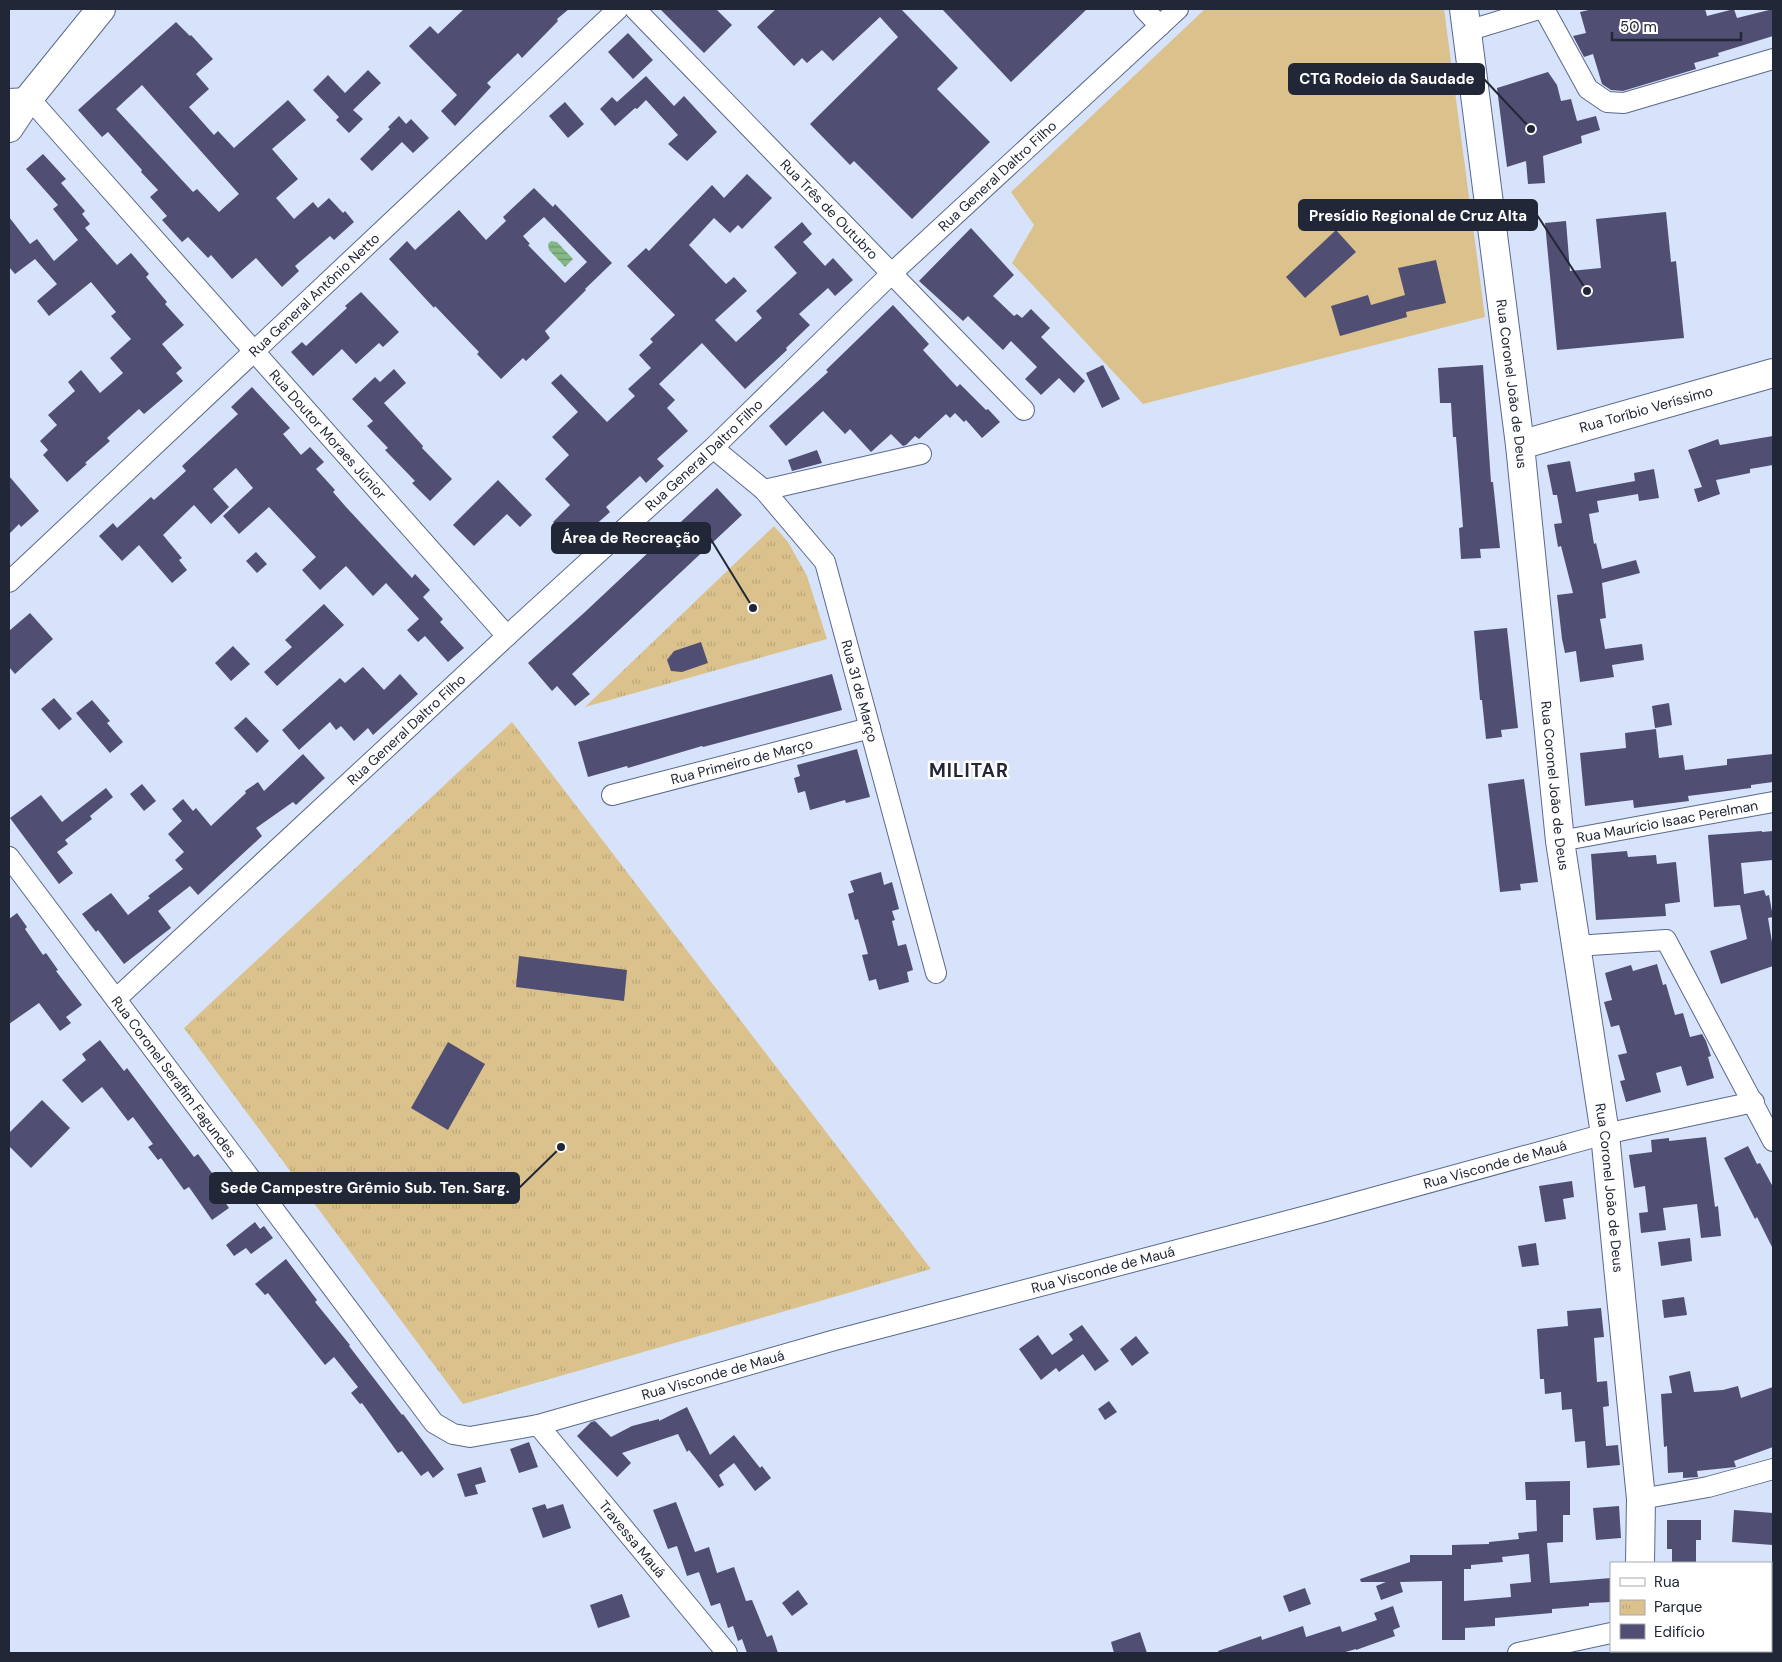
<svg xmlns="http://www.w3.org/2000/svg" width="1782" height="1662" viewBox="0 0 1782 1662" font-family="'DM Sans',sans-serif">
  <defs>
    <pattern id="park-tufts" width="24" height="20" patternUnits="userSpaceOnUse" patternTransform="scale(1.25)"><rect width="24" height="20" fill="#dbc28d"/><path d="M3 7l-1-3M5 7V3M7 7l1-3M15 17l-1-3M17 17v-4M19 17l1-3" fill="none" stroke="#bca77a"/></pattern>
    <pattern id="water-rules" width="6" height="5" patternUnits="userSpaceOnUse" patternTransform="scale(1.25)"><rect width="6" height="5" fill="#84b886"/><path d="M0 2.5h6" fill="none" stroke="#6c966e"/></pattern>
  </defs>
  <rect width="100%" height="100%" fill="#d7e3fb"/>
  <path fill="#dbc28d" d="M1205,9H1444L1485,317L1143,404L1012,263L1034,225L1011,192Z"/>
  <g fill="url(#park-tufts)">
    <path d="M774,526L788,542L807,576L827,639L585,707Z"/>
    <path d="M512,722L931,1269L463,1404L184,1028Z"/>
  </g>
  <path fill="url(#water-rules)" d="M551,241L557,242L573,259L565,267L549,250L548,244Z"/>
  <g fill="#504f73" fill-rule="evenodd">
    <path d="M464,9H569L557,19L558,21L522,58L518,53L487,83L491,87L455,126L441,111L457,95L409,46L430,26L438,34Z"/>
    <path d="M660,9H716L732,25L704,53Z"/>
    <path d="M776,9H901L958,68L937,89L990,142L912,219L854,161L850,165L810,124L898,37L880,17L833,61L822,50L807,63L802,58L794,66L757,27Z"/>
    <path d="M942,9H1087L1011,82Z"/>
    <path d="M1593,9H1705L1707,16L1734,9L1737,18L1773,9V36L1718,53L1719,56L1694,63L1696,69L1623,91L1611,90L1602,84L1593,54L1584,57L1573,36L1586,33L1580,12Z"/>
    <path d="M176,22L190,36L191,35L213,59L196,74L209,89L189,107L214,135L218,131L234,148L288,100L306,120L272,149L298,179L276,198L294,219L313,202L318,208L329,198L343,213L345,211L354,222L334,240L330,236L295,266L299,271L282,287L256,258L232,279L211,255L208,258L188,237L182,242L162,220L167,216L150,197L158,190L141,172L142,170L108,132L102,137L78,110ZM142,85L239,194L219,212L197,189L193,192L116,109Z"/>
    <path d="M628,33L653,60L633,79L608,52Z"/>
    <path d="M368,70L381,83L353,110L363,119L349,133L336,120L339,117L313,90L328,75L345,93Z"/>
    <path d="M1548,72L1557,85L1561,101L1571,99L1577,121L1596,116L1600,130L1581,136L1582,143L1543,156L1545,183L1528,184L1526,161L1507,167L1497,88Z"/>
    <path d="M646,76L674,106L684,96L717,132L687,161L668,144L678,135L646,100L637,109L635,108L615,126L600,109L612,97L617,102Z"/>
    <path d="M565,102L584,124L568,138L549,116Z"/>
    <path d="M399,116L406,124L411,119L429,138L413,153L402,142L372,171L360,159L390,129L388,127Z"/>
    <path d="M43,154L66,179L61,183L85,211L82,214L90,224L85,228L117,265L131,253L149,274L146,277L167,302L165,304L184,325L162,344L182,368L176,373L183,381L144,414L139,409L107,438L110,441L85,463L87,464L67,482L43,455L48,450L40,441L57,425L48,415L75,391L68,382L81,370L100,393L123,373L110,358L131,339L111,316L116,312L91,282L49,316L37,301L57,284L35,259L15,274L9,267V217L30,244L37,239L54,261L78,240L53,209L58,205L26,169Z"/>
    <path d="M747,174L772,198L742,229L738,225L730,233L714,218L689,245L726,284L734,277L747,291L715,320L736,342L762,318L756,311L797,273L774,247L802,222L812,234L803,242L825,266L833,258L853,280L835,296L828,288L799,314L810,325L786,348L787,350L745,389L702,343L659,384L675,400L667,408L688,431L657,459L664,466L646,483L640,476L606,507L610,512L574,544L553,522L570,505L545,479L569,455L552,437L578,412L551,383L561,374L607,422L635,396L628,389L651,368L639,355L653,342L650,339L675,315L627,266L646,248L649,251L712,185L724,198Z"/>
    <path d="M534,188L553,207L555,204L612,263L585,289L586,290L545,331L550,338L526,361L523,358L501,379L477,354L479,352L435,306L434,308L389,259L407,241L415,250L459,210L486,240L506,221L503,217ZM544,217L587,262L565,283L528,245L530,244L523,236Z"/>
    <path d="M1666,212L1671,262L1676,261L1684,338L1557,350L1545,223L1566,221L1570,271L1601,268L1596,219Z"/>
    <path d="M971,228L1014,275L993,296L1014,316L1017,314L1022,318L1031,309L1050,328L1041,337L1085,381L1074,393L1059,378L1041,395L1025,379L1037,367L1011,341L1003,350L968,316L963,321L919,281Z"/>
    <path d="M1336,230L1356,252L1305,298L1286,277Z"/>
    <path d="M1436,260L1446,303L1406,312L1407,317L1340,336L1331,306L1368,295L1371,305L1405,295L1398,268Z"/>
    <path d="M361,292L399,332L383,347L379,343L356,364L342,349L313,376L291,352L302,342L306,346L347,308L345,306Z"/>
    <path d="M893,305L929,344L923,350L957,387L960,384L986,410L988,409L1000,422L982,438L966,420L964,422L955,413L950,418L946,414L919,439L915,436L906,445L903,446L891,434L871,452L850,429L845,434L823,411L786,446L769,426L828,372L826,370Z"/>
    <path d="M1103,365L1120,399L1102,408L1086,373Z"/>
    <path d="M1483,365L1491,482H1493L1500,548L1480,549L1481,558L1461,559L1459,528L1463,527L1456,437H1453L1451,403H1440L1438,368Z"/>
    <path d="M394,369L406,383L384,403L423,446L422,448L452,479L430,501L412,483L415,481L385,450L388,448L367,426L373,421L352,399L375,377L380,382Z"/>
    <path d="M252,387L290,428L283,434L301,455L310,447L324,462L316,469L335,490L333,492L346,507L412,578L415,574L430,590L423,597L443,619L440,622L464,648L448,662L425,636L418,642L407,630L419,619L386,583L373,596L346,566L320,590L302,570L316,557L269,507L239,534L223,516L253,488L236,468L213,489L229,507L211,524L194,505L163,535L182,558L179,560L187,570L172,583L139,545L122,561L99,536L113,523L117,528L151,497L154,500L186,471L182,466L238,414L231,407Z"/>
    <path d="M1773,436V465L1750,469V473L1716,480L1720,494L1698,502L1694,489L1702,487L1688,450L1718,439L1720,445Z"/>
    <path d="M817,450L822,463L792,471L788,460Z"/>
    <path d="M1570,461L1576,492L1635,481L1634,473L1654,469L1659,498L1639,501L1638,494L1597,501L1599,512L1589,514L1594,544L1596,543L1602,569L1636,560L1640,573L1602,583L1606,618L1600,619L1605,649L1642,644L1644,660L1612,665L1614,677L1580,682L1576,651L1565,653L1562,639L1557,595L1573,593L1561,546L1558,547L1554,524L1562,523L1557,495H1553L1547,465Z"/>
    <path d="M9,476L39,511L21,527L19,524L9,534Z"/>
    <path d="M498,480L532,515L520,527L507,514L474,546L453,525Z"/>
    <path d="M717,488L742,515L572,674L590,694L575,706L557,686L552,691L528,663L585,612Z"/>
    <path d="M256,552L267,564L257,573L246,561Z"/>
    <path d="M324,604L344,625L277,686L264,672L292,647L285,640Z"/>
    <path d="M30,613L53,639L15,674L9,667V631Z"/>
    <path d="M1507,628L1518,728L1501,730L1502,737L1486,739L1482,700H1480L1474,631Z"/>
    <path d="M701,642L708,663L682,672L671,671L667,660L674,651Z"/>
    <path d="M233,646L250,664L231,681L215,663Z"/>
    <path d="M363,667L384,690L400,674L418,694L373,735L368,728L354,741L341,726L336,730L330,722L299,750L282,730L340,678L345,683Z"/>
    <path d="M832,674L842,710L703,747L702,746L628,768L627,766L588,777L578,742Z"/>
    <path d="M54,698L72,719L59,730L41,709Z"/>
    <path d="M92,700L110,721L107,723L123,742L110,753L76,713Z"/>
    <path d="M1669,703L1672,725L1655,728L1652,706Z"/>
    <path d="M246,717L269,741L257,753L234,728Z"/>
    <path d="M1656,729L1659,758L1683,755L1685,770L1727,765V759L1773,754V782L1751,785V788L1688,796L1689,801L1665,804L1634,808L1633,800L1585,806L1580,753L1626,748L1625,733Z"/>
    <path d="M857,749L870,797L846,803L845,800L810,810L805,791L798,793L794,778L800,776L797,765Z"/>
    <path d="M303,754L325,778L296,805L293,802L256,828L262,836L198,895L190,886L158,911L171,928L124,964L98,930L96,932L82,914L111,893L128,915L150,898L148,896L183,869L175,860L184,852L168,834L182,821L172,809L183,799L193,811L196,808L211,826L246,793L245,791L258,782L264,791Z"/>
    <path d="M1524,779L1538,882L1520,884L1521,890L1500,892L1488,784Z"/>
    <path d="M142,784L156,801L144,811L130,794Z"/>
    <path d="M106,788L113,797L90,816L92,819L65,840L68,844L57,852L73,873L59,884L10,818L41,795L62,822Z"/>
    <path d="M1762,831V832L1773,831V860L1741,863L1744,894L1764,890L1766,896L1769,895L1773,917L1768,918L1773,948V966L1721,984L1710,951L1747,939L1740,905L1714,907L1708,835Z"/>
    <path d="M1627,851L1628,857L1656,855L1657,864L1676,862L1680,902L1665,904L1666,916L1596,920L1591,854Z"/>
    <path d="M881,872L884,885L892,882L899,909L892,911L895,920L892,921L898,946L906,944L913,970L907,972L909,982L879,990L876,979L869,981L862,955L868,954L858,919L855,920L848,894L854,892L850,881Z"/>
    <path d="M17,913L27,927L25,929L43,955L46,953L58,970L56,971L82,1005L66,1017L71,1023L60,1031L39,1003L9,1024V919Z"/>
    <path d="M519,956L627,970L624,1001L516,987Z"/>
    <path d="M1657,964L1663,985L1666,984L1675,1015L1683,1013L1690,1037L1702,1034L1706,1041L1711,1056L1708,1057L1714,1078L1687,1086L1681,1066L1656,1073L1661,1092L1626,1102L1620,1081L1625,1080L1618,1055L1627,1053L1619,1025L1611,1027L1604,1002L1612,1000L1605,973L1631,965L1633,971Z"/>
    <path d="M100,1040L124,1071L127,1068L194,1157L198,1154L229,1196L223,1199L229,1208L212,1220L189,1187L184,1190L161,1158L158,1160L148,1147L153,1144L133,1117L128,1121L102,1087L82,1103L62,1080L86,1060L82,1054Z"/>
    <path d="M448,1042L485,1064L448,1130L411,1108Z"/>
    <path d="M42,1100L70,1128L31,1168L9,1146V1133Z"/>
    <path d="M1706,1137L1715,1207L1718,1206L1721,1236L1701,1238L1697,1204L1663,1208L1666,1230L1641,1233L1639,1213L1648,1212L1645,1186L1634,1188L1629,1155L1652,1152L1651,1140L1669,1138V1141Z"/>
    <path d="M1748,1146L1757,1164L1760,1163L1773,1187V1249L1757,1217L1755,1219L1724,1158Z"/>
    <path d="M1572,1181L1574,1197L1563,1199L1566,1219L1545,1222L1539,1186Z"/>
    <path d="M255,1222L260,1229L264,1226L273,1238L251,1254L246,1248L234,1256L226,1245Z"/>
    <path d="M1690,1238L1692,1261L1661,1266L1658,1242Z"/>
    <path d="M1536,1243L1539,1265L1522,1267L1518,1246Z"/>
    <path d="M286,1259L317,1300L315,1302L350,1345L349,1346L402,1415L403,1414L444,1469L433,1478L428,1471L421,1476L402,1451L398,1453L362,1403L360,1404L351,1393L358,1387L334,1357L325,1365L268,1293L265,1295L255,1284Z"/>
    <path d="M1684,1297L1687,1315L1664,1318L1662,1300Z"/>
    <path d="M1601,1308L1604,1337L1594,1338L1597,1382L1607,1381L1609,1406L1603,1407L1606,1446L1618,1445L1620,1465L1587,1468L1585,1441L1575,1442L1572,1409L1562,1410L1561,1392L1545,1394L1544,1379H1540L1537,1329L1568,1326L1567,1311Z"/>
    <path d="M1082,1325L1109,1361L1095,1371L1083,1354L1059,1372L1056,1368L1041,1380L1019,1349L1038,1335L1052,1355L1073,1340L1069,1334Z"/>
    <path d="M1136,1336L1149,1353L1132,1366L1120,1349Z"/>
    <path d="M1690,1371L1694,1392L1723,1390L1738,1386L1741,1398L1773,1387V1447L1734,1461L1736,1467L1697,1471L1698,1477L1683,1478V1472L1668,1473L1667,1446L1664,1447L1661,1394L1672,1393L1669,1376Z"/>
    <path d="M1109,1401L1117,1412L1105,1420L1098,1409Z"/>
    <path d="M687,1407L710,1455L734,1435L760,1468L762,1466L771,1478L755,1491L734,1463L719,1475L724,1485L719,1488L689,1450L687,1452L678,1434L622,1453L631,1463L617,1477L577,1436L591,1422L595,1421L611,1437L632,1426L659,1419V1421Z"/>
    <path d="M529,1442L538,1467L519,1473L510,1449Z"/>
    <path d="M481,1467L486,1482L475,1485L478,1494L465,1497L457,1474Z"/>
    <path d="M1570,1481V1515H1563V1542L1547,1543L1550,1583L1611,1578V1602L1589,1603V1606L1552,1609V1613L1495,1618V1626L1465,1628V1640H1442V1581L1400,1582L1403,1592L1381,1600L1376,1586L1386,1582H1361L1360,1579L1410,1562V1555H1452V1545L1489,1544V1542L1519,1539L1518,1533L1537,1531L1536,1500H1526L1525,1482ZM1529,1554L1531,1582L1510,1584L1511,1597L1464,1601V1569H1471V1565L1503,1562L1502,1557Z"/>
    <path d="M676,1502L695,1552L709,1547L717,1573L734,1567L746,1601L752,1600L767,1637L772,1635L778,1653H747L742,1639L738,1641L733,1626L728,1628L720,1603L711,1606L699,1572L687,1576L677,1546L668,1549L653,1510Z"/>
    <path d="M545,1504L547,1509L563,1504L571,1528L543,1538L532,1508Z"/>
    <path d="M1619,1506L1621,1538L1596,1540L1593,1508Z"/>
    <path d="M1734,1510L1773,1513V1545L1732,1542Z"/>
    <path d="M1667,1520H1701V1540H1696V1563H1672V1549H1667Z"/>
    <path d="M1305,1588L1311,1604L1289,1612L1283,1596Z"/>
    <path d="M798,1590L808,1604L792,1616L782,1603Z"/>
    <path d="M622,1594L630,1617L598,1628L590,1605Z"/>
    <path d="M1393,1606L1400,1627L1393,1630L1395,1636L1356,1650V1649L1342,1653H1219L1218,1651L1261,1636L1262,1640L1303,1626L1306,1637L1340,1626L1342,1632L1377,1620L1374,1613Z"/>
    <path d="M1140,1632L1147,1653H1114L1111,1642Z"/>
  </g>
  <g fill="none" stroke-linecap="round" stroke-linejoin="round">
    <g stroke="#5a698c" stroke-width="22">
      <g id="street">
        <path id="s1" d="M635,9L1024,410"/>
        <path d="M1144,9L1160,26"/>
        <path d="M1544,9L1588,89L1607,102L1624,103L1773,59"/>
        <path d="M1467,31L1539,9"/>
        <path id="s2" d="M9,99L29,98L507,636"/>
        <path id="s3" d="M713,448L764,490L825,562L936,973"/>
        <path d="M764,490L921,454"/>
        <path id="s4" d="M9,582L618,9"/>
        <path id="s5" d="M612,795L870,728"/>
        <path id="s6" d="M1560,841L1773,802"/>
        <path id="s7" d="M9,857L434,1423L453,1434L470,1437L538,1425L835,1340L1318,1213L1605,1134L1754,1102"/>
        <path d="M1576,946L1666,940L1773,1141"/>
        <path id="s8" d="M116,999L507,636L713,448L892,273L1178,9"/>
        <path id="s9" d="M538,1425L727,1653"/>
        <path d="M1641,1499L1708,1487L1773,1469"/>
        <path d="M1518,1653L1611,1633"/>
      </g>
    </g>
    <g stroke="#5a698c" stroke-width="30">
      <g id="secondary">
        <path id="s10" d="M1464,9L1520,445L1560,841L1605,1134L1641,1499L1640,1563"/>
        <path d="M9,128L29,98L101,9"/>
        <path id="s11" d="M1520,445L1773,373"/>
        <path d="M1639,1653V1651"/>
      </g>
    </g>
    <use href="#street" stroke="#fff" stroke-width="20"/>
    <use href="#secondary" stroke="#fff" stroke-width="28"/>
  </g>
  <g text-anchor="middle" dominant-baseline="central" stroke-width="5" stroke-linejoin="round" paint-order="stroke">
    <g font-size="14" fill="#212736" stroke="#fff">
      <text stroke="none"><textPath href="#s8" startOffset="1206">Rua General Daltro Filho</textPath></text>
      <text stroke="none"><textPath href="#s1" startOffset="279">Rua Três de Outubro</textPath></text>
      <text stroke="none"><textPath href="#s4" startOffset="419">Rua General Antônio Netto</textPath></text>
      <text stroke="none"><textPath href="#s10" startOffset="378">Rua Coronel João de Deus</textPath></text>
      <text stroke="none"><textPath href="#s11" startOffset="131">Rua Toríbio Veríssimo</textPath></text>
      <text stroke="none"><textPath href="#s2" startOffset="470">Rua Doutor Moraes Júnior</textPath></text>
      <text stroke="none"><textPath href="#s8" startOffset="801">Rua General Daltro Filho</textPath></text>
      <text stroke="none"><textPath href="#s3" startOffset="294">Rua 31 de Março</textPath></text>
      <text stroke="none"><textPath href="#s8" startOffset="396">Rua General Daltro Filho</textPath></text>
      <text stroke="none"><textPath href="#s5" startOffset="134">Rua Primeiro de Março</textPath></text>
      <text stroke="none"><textPath href="#s10" startOffset="782">Rua Coronel João de Deus</textPath></text>
      <text stroke="none"><textPath href="#s6" startOffset="109">Rua Maurício Isaac Perelman</textPath></text>
      <text stroke="none"><textPath href="#s7" startOffset="275">Rua Coronel Serafim Fagundes</textPath></text>
      <text stroke="none"><textPath href="#s7" startOffset="1808">Rua Visconde de Mauá</textPath></text>
      <text stroke="none"><textPath href="#s10" startOffset="1188">Rua Coronel João de Deus</textPath></text>
      <text stroke="none"><textPath href="#s7" startOffset="1402">Rua Visconde de Mauá</textPath></text>
      <text stroke="none"><textPath href="#s7" startOffset="998">Rua Visconde de Mauá</textPath></text>
      <text stroke="none"><textPath href="#s9" startOffset="148">Travessa Mauá</textPath></text>
    </g>
    <g font-size="19" font-weight="bold" letter-spacing="1" fill="#212736" stroke="#fff">
      <text x="969" y="770">MILITAR</text>
    </g>
  </g>
  <path fill="none" stroke="#212736" stroke-width="2" d="M1531 129L1484 79M1587 291L1537 215M753 608L710 538M561 1147L519 1188"/>
  <g fill="#212736" stroke="#fff" stroke-width="2">
    <circle cx="1531" cy="129" r="5"/>
    <circle cx="1587" cy="291" r="5"/>
    <circle cx="753" cy="608" r="5"/>
    <circle cx="561" cy="1147" r="5"/>
  </g>
  <g fill="#212736" stroke="#212736" stroke-width="2">
    <rect x="1289" y="64" width="195" height="30" rx="5"/>
    <rect x="1299" y="200" width="238" height="30" rx="5"/>
    <rect x="552" y="523" width="158" height="30" rx="5"/>
    <rect x="210" y="1173" width="309" height="30" rx="5"/>
  </g>
  <g font-size="15" text-anchor="middle" font-weight="bold" fill="#fff">
    <text x="1387" y="84">CTG Rodeio da Saudade</text>
    <text x="1418" y="221">Presídio Regional de Cruz Alta</text>
    <text x="631" y="543">Área de Recreação</text>
    <text x="365" y="1193">Sede Campestre Grêmio Sub. Ten. Sarg.</text>
  </g>
  <rect width="1782" height="1662" fill="none" stroke="#212736" stroke-width="20"/>
  <rect x="1610" y="1562" width="162" height="90" fill="#ffffff" stroke="#a6a9af"/>
  <rect x="1620" y="1578" width="25" height="8" fill="#ffffff" stroke="#a6a9af"/>
  <text x="1654" y="1587" font-size="15" fill="#212736">Rua</text>
  <rect x="1620" y="1600" width="25" height="15" fill="url(#park-tufts)" stroke="#a6a9af"/>
  <text x="1654" y="1612" font-size="15" fill="#212736">Parque</text>
  <rect x="1620" y="1624" width="25" height="15" fill="#504f73" stroke="#a6a9af"/>
  <text x="1654" y="1637" font-size="15" fill="#212736">Edifício</text>
  <path d="M1612 32v8h129v-8" fill="none" stroke="#212736" stroke-width="2.5"/>
  <text x="1620" y="32" font-size="15" fill="#212736" stroke="#ffffff" stroke-width="4" paint-order="stroke">50 m</text>
</svg>
